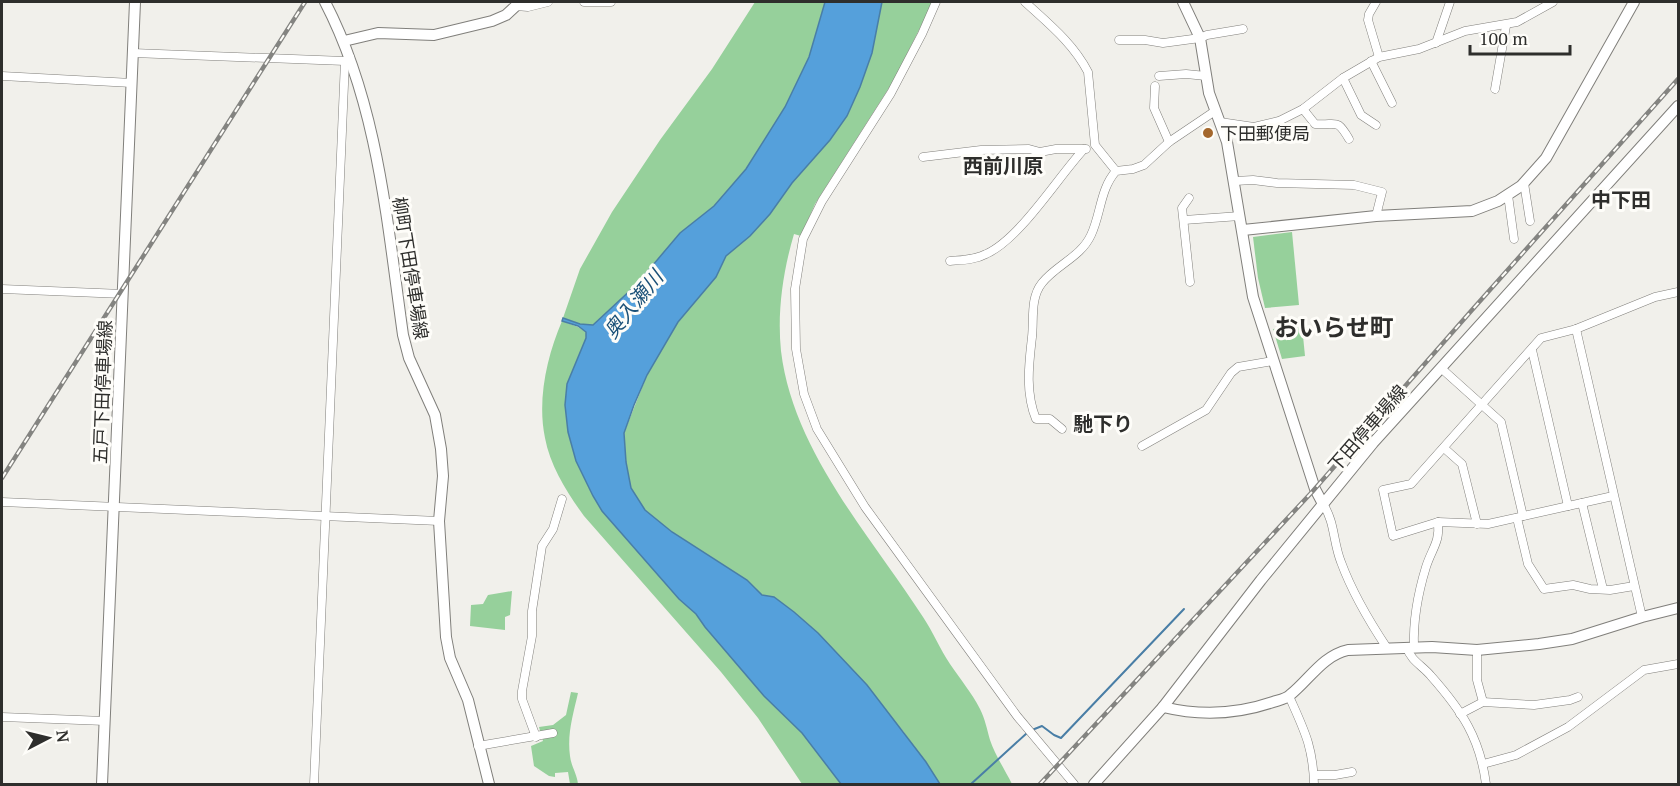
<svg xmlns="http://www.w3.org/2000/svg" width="1680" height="786" viewBox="0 0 1680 786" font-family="'PT Serif','Noto Sans JP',serif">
  <rect width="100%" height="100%" fill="#f1f0eb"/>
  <g fill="#96d09b">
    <path d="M755,2H825L809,57L785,107L746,169L714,206L680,233L636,285L593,325L580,324L563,318L580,269L612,212L660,140L712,69Z"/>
    <path d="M882,2H933L894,80L815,204L801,236L794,234C783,271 777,312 781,351C793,451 870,535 923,617C933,632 940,649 950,664C960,679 972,693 980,709C985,719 987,729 990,740C995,755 1005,770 1012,784H940L903,731L818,633L794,612L774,597L762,595L747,580L672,532L645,510L631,488L626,462L624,433L647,375L678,322L716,277L726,256L750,236L770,214L792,183L838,128L872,53Z"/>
    <path d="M1292,232L1299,305L1265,308L1258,278L1253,237Z"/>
    <path d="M562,321L578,327L586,332V338L567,384L565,405L568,432L576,461L593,496L602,511L679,599L696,614L705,627L764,696L802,733L841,784H802L758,718L721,672L584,516C568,494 550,466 545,438C537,400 547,356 562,321Z"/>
    <path d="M1302,326L1305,356L1282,359L1273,329Z"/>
    <path d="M512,591L510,615L505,617V630L470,626L471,605L483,604L488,595Z"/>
    <path d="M571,692L578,693C573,715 567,734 570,756C571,766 577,774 578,784H570L568,772L555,773V777L549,776L534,766L531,746L543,741L539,727L553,725L566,715Z"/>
  </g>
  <path fill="#55a0db" stroke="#497ea6" stroke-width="1.5" d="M825,2H882L872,53L860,87L847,116L830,140L792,183L770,214L750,236L726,256L716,277L678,322L647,375L634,405L624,433L626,462L631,488L645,510L672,532L747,580L762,595L774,597L794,612L818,633L867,685L926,762L940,784H841L802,733L764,696L705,627L696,614L679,599L602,511L593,496L576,461L568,432L565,405L567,384L586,338V332L578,326L562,321L563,318L580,324L593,325L636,285L680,233L714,206L746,169L785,107L809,57Z"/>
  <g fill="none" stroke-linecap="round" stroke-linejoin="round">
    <g stroke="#497ea6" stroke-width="2">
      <path d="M1032,730L1042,726L1054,735L1061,738L1184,609"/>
      <path d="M971,784L1027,733"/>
    </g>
    <g stroke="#807f7b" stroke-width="9">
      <g id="street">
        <path d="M584,2H611"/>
        <path d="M936,2L922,34L891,93L822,201L803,239L795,289L796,349L804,394L817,429L865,507L1017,716L1074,784"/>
        <path d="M1025,2C1049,24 1073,43 1088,72L1095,145L1116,171"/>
        <path d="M1376,2L1369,14L1368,20L1379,57"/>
        <path d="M516,6L528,7L548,2"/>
        <path d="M1119,40H1145L1163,43L1200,38L1207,35L1243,29"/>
        <path d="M1436,43L1450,2"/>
        <path d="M133,53L345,61"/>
        <path d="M1371,61L1392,103"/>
        <path d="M2,76L132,83"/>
        <path d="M1159,76L1186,74L1206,76"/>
        <path d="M1343,78L1361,115L1376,125"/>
        <path d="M1155,86L1154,108L1169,142"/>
        <path d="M1495,89L1506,26"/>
        <path d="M1303,109L1315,124C1337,126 1336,117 1349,139"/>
        <path d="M1220,122L1254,127L1279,121L1303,109L1343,78L1379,57L1419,49L1465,31L1517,22L1553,2"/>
        <path d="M923,157L981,150L1029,149L1040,152L1056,149H1086"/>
        <path d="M1235,181L1253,180L1277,183L1354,185L1382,192L1376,216"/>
        <path d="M1524,183L1530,221"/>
        <path d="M1508,195L1514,239"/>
        <path d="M1189,198L1182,208L1190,282"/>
        <path d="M1184,220L1240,216"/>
        <path d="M950,261C962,260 975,260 986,254C1020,239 1058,177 1084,149"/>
        <path d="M2,289L123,294"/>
        <path d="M1576,329L1642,617"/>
        <path d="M1532,350L1568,506"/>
        <path d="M1442,369L1501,422L1523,516"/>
        <path d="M1062,429L1050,419H1036C1025,392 1029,364 1032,337C1034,319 1030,298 1042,283C1056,265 1081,257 1091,235C1101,214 1100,189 1116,171L1133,169L1144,165L1169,142L1215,111"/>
        <path d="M1142,446L1206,410L1231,373L1238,367L1273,361"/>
        <path d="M1444,448L1462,464L1477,524"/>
        <path d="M1613,496L1488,524L1438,522L1393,536L1383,490L1411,484L1541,338L1576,329L1655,297L1678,292"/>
        <path d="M2,502L439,521"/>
        <path d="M1582,503L1603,589"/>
        <path d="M1323,504C1335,522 1333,542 1341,562C1352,592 1369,621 1387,648"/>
        <path d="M1517,518L1528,564L1544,589L1573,585L1590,589L1610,590L1634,586"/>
        <path d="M1414,647C1413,620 1418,593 1426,567C1432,548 1440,543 1438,522"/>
        <path d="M1407,648C1411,661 1423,666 1431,676C1462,711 1480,738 1486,784"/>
        <path d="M1477,650V680L1483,702"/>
        <path d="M1289,696C1304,730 1313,746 1314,784"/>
        <path d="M1460,714L1483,702L1534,705L1570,700L1578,697"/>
        <path d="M2,717L105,721"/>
        <path d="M536,737L522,699V691L532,636V611L542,546L553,529L562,499"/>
        <path d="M478,746L553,733"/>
        <path d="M1483,764L1516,755L1568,727L1644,670L1678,664"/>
        <path d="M1314,775H1335L1352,772"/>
        <path d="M314,784L345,61L350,57"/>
      </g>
    </g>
    <g stroke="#807f7b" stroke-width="12">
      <g id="secondary">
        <path d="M325,2C378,104 387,222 403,335L409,358L435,415L441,449L443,476L439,521L446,637L450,658L468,700L489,784"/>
        <path d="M1183,2L1200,38L1209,93L1227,142L1253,297L1315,489L1323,504"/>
        <path d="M344,41L378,33L434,35L492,21L506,15L520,2"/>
        <path d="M1243,230L1376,216L1472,211L1498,201L1521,186L1546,158L1634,2"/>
        <path d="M1163,707C1200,716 1238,714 1273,702C1279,700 1286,699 1290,695C1310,679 1322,656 1348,650L1432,647L1477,650L1539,644L1572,639L1642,617L1678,608"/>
        <path d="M102,784L135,2"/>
        <path d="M1094,784L1163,707L1261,580L1373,443L1678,106"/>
      </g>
    </g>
    <use href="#street" stroke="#fff" stroke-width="8"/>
    <use href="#secondary" stroke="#fff" stroke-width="10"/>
    <g stroke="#848481" stroke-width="4.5">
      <g id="rail">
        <path d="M2,478L305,2"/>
        <path d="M1040,784L1312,492L1472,310L1678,79"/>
      </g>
    </g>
    <use href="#rail" stroke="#fefdf9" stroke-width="2" stroke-dasharray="7" stroke-linecap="butt"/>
  </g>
  <circle fill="#a4672c" stroke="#fefdf9" stroke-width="2" cx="1208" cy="133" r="6"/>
  <g text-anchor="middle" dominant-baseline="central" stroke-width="6" stroke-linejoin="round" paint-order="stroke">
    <g font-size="18" fill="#2e2e2c" stroke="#fefdf9" text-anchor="start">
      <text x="1220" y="133">下田郵便局</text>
    </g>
    <g font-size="18" fill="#2e2e2c" stroke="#fefdf9">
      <text transform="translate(411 268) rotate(81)">柳町下田停車場線</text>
      <text transform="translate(102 392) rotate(-88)">五戸下田停車場線</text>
      <text transform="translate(1367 428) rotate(-49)">下田停車場線</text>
    </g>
    <g font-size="20" font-weight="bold" fill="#2e2e2c" stroke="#fefdf9">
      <text x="1003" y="165">西前川原</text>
      <text x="1621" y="199">中下田</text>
      <text x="1103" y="423">馳下り</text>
    </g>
    <g font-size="20" font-style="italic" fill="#1b5178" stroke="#fefdf9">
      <text transform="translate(633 304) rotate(-51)">奥入瀬川</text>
    </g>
    <g font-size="24" font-weight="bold" fill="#2e2e2c" stroke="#fefdf9">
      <text x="1334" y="327">おいらせ町</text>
    </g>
  </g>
  <rect width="1680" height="786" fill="none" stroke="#2e2e2c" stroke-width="6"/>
  <g transform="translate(48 738) rotate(83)" stroke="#fefdf9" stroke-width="4.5" paint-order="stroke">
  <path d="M0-4.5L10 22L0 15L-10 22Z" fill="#2e2e2c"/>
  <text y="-9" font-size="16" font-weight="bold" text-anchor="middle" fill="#2e2e2c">N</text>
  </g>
  <path d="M1470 45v9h100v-9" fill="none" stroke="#2e2e2c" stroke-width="3"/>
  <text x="1479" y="45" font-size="18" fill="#2e2e2c" stroke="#fefdf9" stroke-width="4.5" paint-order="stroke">100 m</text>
</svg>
